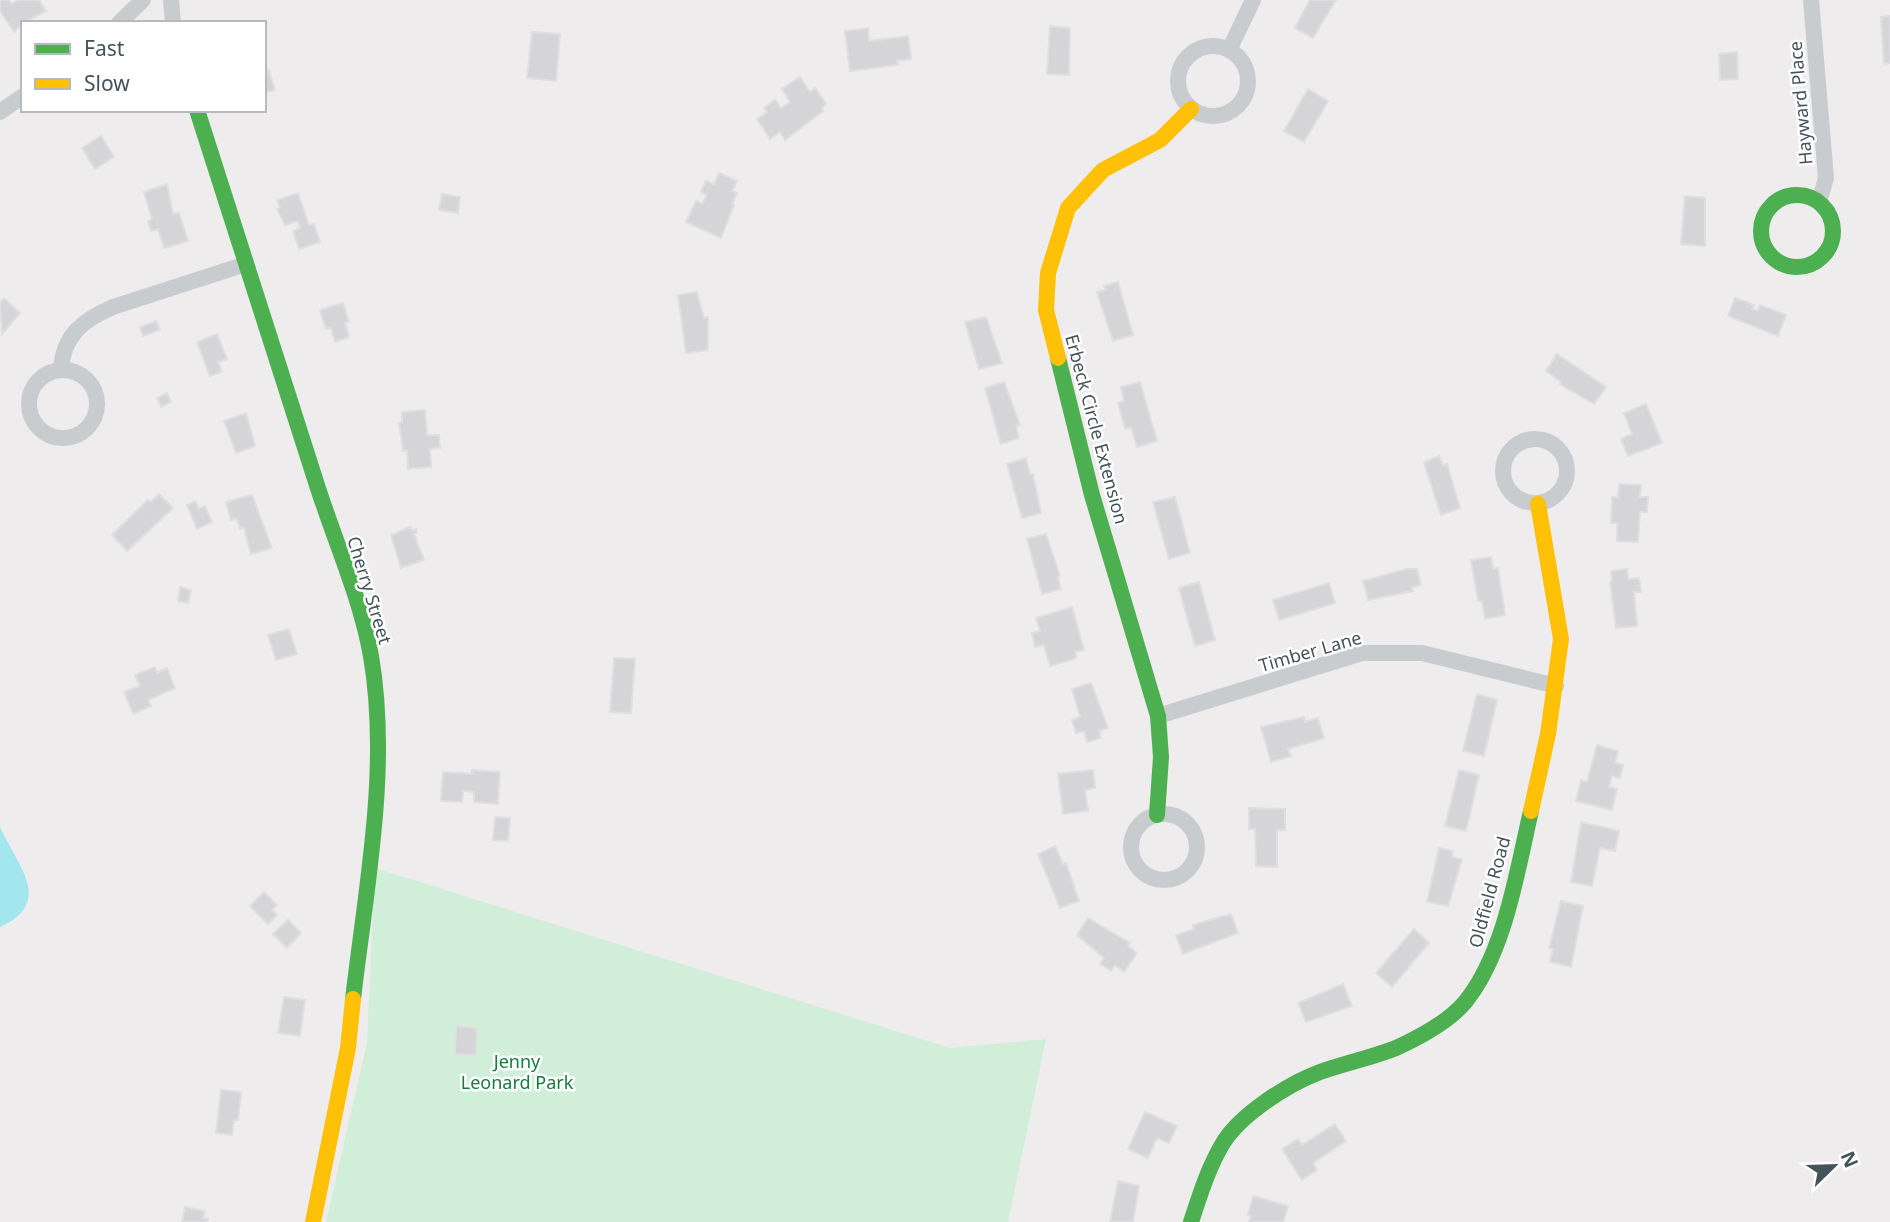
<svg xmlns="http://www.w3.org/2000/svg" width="1890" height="1222" viewBox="0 0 1890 1222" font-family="'Noto Sans',sans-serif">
  <rect width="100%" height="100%" fill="#eeeced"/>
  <path fill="#d0eed8" d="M375,868L950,1048L1046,1039L1008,1222H326L367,1043Z"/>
  <path fill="#a2e6ee" d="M0,827C16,864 56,902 0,927Z"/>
  <g fill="#d5d5d7" stroke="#dfdee0" stroke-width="2">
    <path d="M0,0H9L12,4L18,0H39L46,11L23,23L14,32L0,11Z"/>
    <path d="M1310,0H1336L1313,38L1295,28Z"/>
    <path d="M1890,16V63L1884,64L1881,17Z"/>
    <path d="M1050,26L1070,28L1069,75L1047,74Z"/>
    <path d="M868,28L869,41L908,36L911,59L897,61L898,65L850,71L845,31Z"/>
    <path d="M532,32L560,34L556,81L527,78Z"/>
    <path d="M1737,52L1738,79L1720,80L1719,54Z"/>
    <path d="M269,70L275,90L264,93V72Z"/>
    <path d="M800,77L810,92L815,88L826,104L822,108L823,111L785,140L780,132L770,139L757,119L767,112L764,108L775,100L781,108L790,102L782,89Z"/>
    <path d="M1308,89L1328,101L1304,142L1284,131Z"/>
    <path d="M101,136L114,157L95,169L82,148Z"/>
    <path d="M719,173L737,181L732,191L737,193L732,204L734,205L721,238L686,222L696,201L702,204L707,195L701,192L706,181L714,184Z"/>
    <path d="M167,184L173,214L179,213L188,241L164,248L158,229L151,231L148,221L152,219L144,192Z"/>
    <path d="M298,193L309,225L314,224L320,242L299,249L293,231L300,228L298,221L285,225L277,209L280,208L277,200Z"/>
    <path d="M442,194L460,197L458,213L439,210Z"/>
    <path d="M1685,196L1705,198V246L1681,244Z"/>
    <path d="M1118,282L1133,335L1113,341L1097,292L1106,290L1104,286Z"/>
    <path d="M697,292L704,318L708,317V350L686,353L678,295Z"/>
    <path d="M4,298L20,313L2,334L0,303Z"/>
    <path d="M1735,298L1754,305L1752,309L1758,311L1760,305L1786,315L1778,336L1728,316Z"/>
    <path d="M343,303L349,322L345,323L349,337L335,342L331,328L326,329L320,310Z"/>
    <path d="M986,317L1002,363L979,369L965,322Z"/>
    <path d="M156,321L160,330L143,336L140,327Z"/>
    <path d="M217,334L227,359L218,362L222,372L210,376L197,342Z"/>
    <path d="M1557,354L1606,387L1594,404L1560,384L1561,382L1546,371Z"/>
    <path d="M1004,382L1020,425L1016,426L1019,438L1001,444L985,388Z"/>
    <path d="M1140,382L1157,441L1137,447L1131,427L1125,429L1118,403L1124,401L1121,387Z"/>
    <path d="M167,393L171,402L161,407L157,398Z"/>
    <path d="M1646,404L1662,443L1628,456L1621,439L1632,434L1624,413Z"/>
    <path d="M425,410L427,435H439L440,448L430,449L431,467L408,469L407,450L403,451L399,423H402V412Z"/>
    <path d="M246,413L255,446L236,453L224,421Z"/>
    <path d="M1439,456L1443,465L1447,464L1460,508L1441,515L1424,462Z"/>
    <path d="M1026,458L1030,475L1033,474L1041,513L1022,518L1007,464Z"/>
    <path d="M1619,484L1641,485L1640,497H1648L1647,512H1640L1638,542L1617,541V523H1611L1612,497L1618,498Z"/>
    <path d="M159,494L173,508L127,551L112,535L148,500L151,502Z"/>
    <path d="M252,495L272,548L251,554L244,528L240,529L237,519L231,520L226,502Z"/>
    <path d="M1175,497L1190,553L1169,559L1153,502Z"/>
    <path d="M195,501L199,509L205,506L212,522L197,529L187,505Z"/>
    <path d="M410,527L412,531L416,529L417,533L414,534L424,560L401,568L391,535Z"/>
    <path d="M1046,534L1060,576L1058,577L1061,589L1042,594L1027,539Z"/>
    <path d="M1491,557L1493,569L1498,568L1505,615L1485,619L1482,601H1478L1471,560Z"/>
    <path d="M1407,569H1417L1421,585L1412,587L1413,591L1368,600L1363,581Z"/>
    <path d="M1627,569L1628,579L1639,578L1641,592H1634L1637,626L1616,628L1610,582L1612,581L1611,571Z"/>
    <path d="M1199,582L1215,640L1195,646L1179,588Z"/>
    <path d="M1329,583L1335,603L1279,620L1273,600Z"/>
    <path d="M180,587L191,590L188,603L178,601Z"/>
    <path d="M1072,607L1084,650L1075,652L1077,658L1050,666L1044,645L1035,647L1032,633L1040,631L1036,618Z"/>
    <path d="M289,629L297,654L276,660L268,635Z"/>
    <path d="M614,658L635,659L631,713L610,712Z"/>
    <path d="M155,667L157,673L167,668L175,688L148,700L151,706L133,714L124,692L140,686L135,675Z"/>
    <path d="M1091,683L1108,728L1099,731L1101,738L1087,742L1084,731L1076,733L1072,720L1080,717L1072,689Z"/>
    <path d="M1477,694L1497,700L1484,756L1463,751Z"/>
    <path d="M1304,717L1305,722L1318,718L1324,738L1288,749L1291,756L1271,762L1261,727Z"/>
    <path d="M1597,745L1618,751L1615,763L1623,765L1620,778L1612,776L1609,787L1617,789L1612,810L1576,801L1581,780L1587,782Z"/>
    <path d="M472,770L500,772L498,804L474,802V792L463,791L462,802L441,801L443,772L472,774Z"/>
    <path d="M1093,770L1095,788L1085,790L1088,811L1063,814L1058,774Z"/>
    <path d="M1459,770L1479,775L1466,831L1445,826Z"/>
    <path d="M1249,808L1285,809V830H1277V867L1256,866L1255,829H1249Z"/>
    <path d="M495,817L510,818L508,841L493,840Z"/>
    <path d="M1581,822L1619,831L1615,851L1600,848L1592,886L1571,882Z"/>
    <path d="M1055,846L1063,864L1066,863L1079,901L1060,908L1038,854Z"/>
    <path d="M1439,848L1453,851L1452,857L1462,859L1448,906L1427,902Z"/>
    <path d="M264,892L277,905L272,910L277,915L268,924L250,906Z"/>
    <path d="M1561,901L1583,906L1571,967L1550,962L1553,949L1549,948Z"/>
    <path d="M1231,914L1238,933L1183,954L1176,935L1194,929L1193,925Z"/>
    <path d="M1088,918L1130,943L1128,946L1137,953L1124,972L1115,965L1111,971L1100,964L1104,958L1077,935Z"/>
    <path d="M288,920L301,933L287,948L273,934Z"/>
    <path d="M1414,929L1429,943L1392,987L1376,973Z"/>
    <path d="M1343,984L1352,1006L1306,1022L1298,1003Z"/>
    <path d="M284,997L305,1000L300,1036L278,1033Z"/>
    <path d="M456,1026L477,1028L476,1055L455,1054Z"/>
    <path d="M221,1090L241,1092L238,1120H234L232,1135L216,1133Z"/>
    <path d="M1145,1112L1177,1126L1169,1143L1157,1138L1148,1158L1128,1149Z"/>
    <path d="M1335,1124L1346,1141L1313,1163L1317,1170L1302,1180L1282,1149L1298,1139L1302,1145Z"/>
    <path d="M1118,1181L1139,1186L1133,1222H1110Z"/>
    <path d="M1253,1196L1288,1206L1283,1222H1249L1251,1216L1248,1215Z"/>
    <path d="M185,1207L205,1211L203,1218L208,1219L207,1222H182Z"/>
  </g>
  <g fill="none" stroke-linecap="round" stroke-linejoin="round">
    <g stroke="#c9ccce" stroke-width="16">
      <path d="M171,0L173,23"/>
      <path d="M1811,0L1826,178L1819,202"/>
      <path d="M119,23L143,0"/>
      <circle cx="1213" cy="81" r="35"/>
      <path d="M1229,50L1253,0"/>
      <path d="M0,112L23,96"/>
      <circle cx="63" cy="404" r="34"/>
      <path d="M61,370C63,335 83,320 113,307L246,264"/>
      <circle cx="1535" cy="471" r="32"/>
      <path d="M1158,716L1362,653H1422L1556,686"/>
      <circle cx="1164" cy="847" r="33"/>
    </g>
    <g stroke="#4caf50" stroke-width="16">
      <path d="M197,110C236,233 276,356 315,479C333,537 360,595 371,656C390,768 366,887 353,999"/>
      <circle cx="1797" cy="231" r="36"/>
      <path d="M1058,358L1092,495L1158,716L1161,757L1157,815"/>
      <path d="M1191,1222C1200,1195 1208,1168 1223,1143C1241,1114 1288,1084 1320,1072C1345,1063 1371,1058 1396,1048C1420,1037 1449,1022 1466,1001C1505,952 1517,871 1531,811"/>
    </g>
    <g stroke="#ffc107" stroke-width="16">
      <path d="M1058,358L1046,310L1048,273L1068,208L1103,170L1160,140L1191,109"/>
      <path d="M1531,811L1548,734L1561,639L1538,504"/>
      <path d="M313,1222L348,1048L353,999"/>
    </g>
  </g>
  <g text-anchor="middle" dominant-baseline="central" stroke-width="5" stroke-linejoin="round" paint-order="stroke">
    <g font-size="18" fill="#445259" stroke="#fff">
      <text transform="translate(1800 103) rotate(-95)">Hayward Place</text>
      <text transform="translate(1097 429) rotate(75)">Erbeck Circle Extension</text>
      <text transform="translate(370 590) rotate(73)">Cherry Street</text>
      <text transform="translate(1310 651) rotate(-16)">Timber Lane</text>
      <text transform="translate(1489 892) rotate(-75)">Oldfield Road</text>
    </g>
    <g font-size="18" fill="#147c3c" stroke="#fff">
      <text x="517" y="1061">Jenny<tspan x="517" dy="21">Leonard Park</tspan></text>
    </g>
  </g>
  <rect x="21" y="21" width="245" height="91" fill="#ffffff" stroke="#b4babd" stroke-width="2"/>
  <rect x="35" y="44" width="35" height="10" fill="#4caf50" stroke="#b4babd" stroke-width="2"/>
  <text x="84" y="56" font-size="21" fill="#445259">Fast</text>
  <rect x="35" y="79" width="35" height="10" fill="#ffc107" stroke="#b4babd" stroke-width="2"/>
  <text x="84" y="91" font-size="21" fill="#445259">Slow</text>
  <g transform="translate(1834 1166) rotate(67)" stroke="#ffffff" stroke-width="5" paint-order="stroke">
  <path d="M0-5L12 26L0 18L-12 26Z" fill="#445259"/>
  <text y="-10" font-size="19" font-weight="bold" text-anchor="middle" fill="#445259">N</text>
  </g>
</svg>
